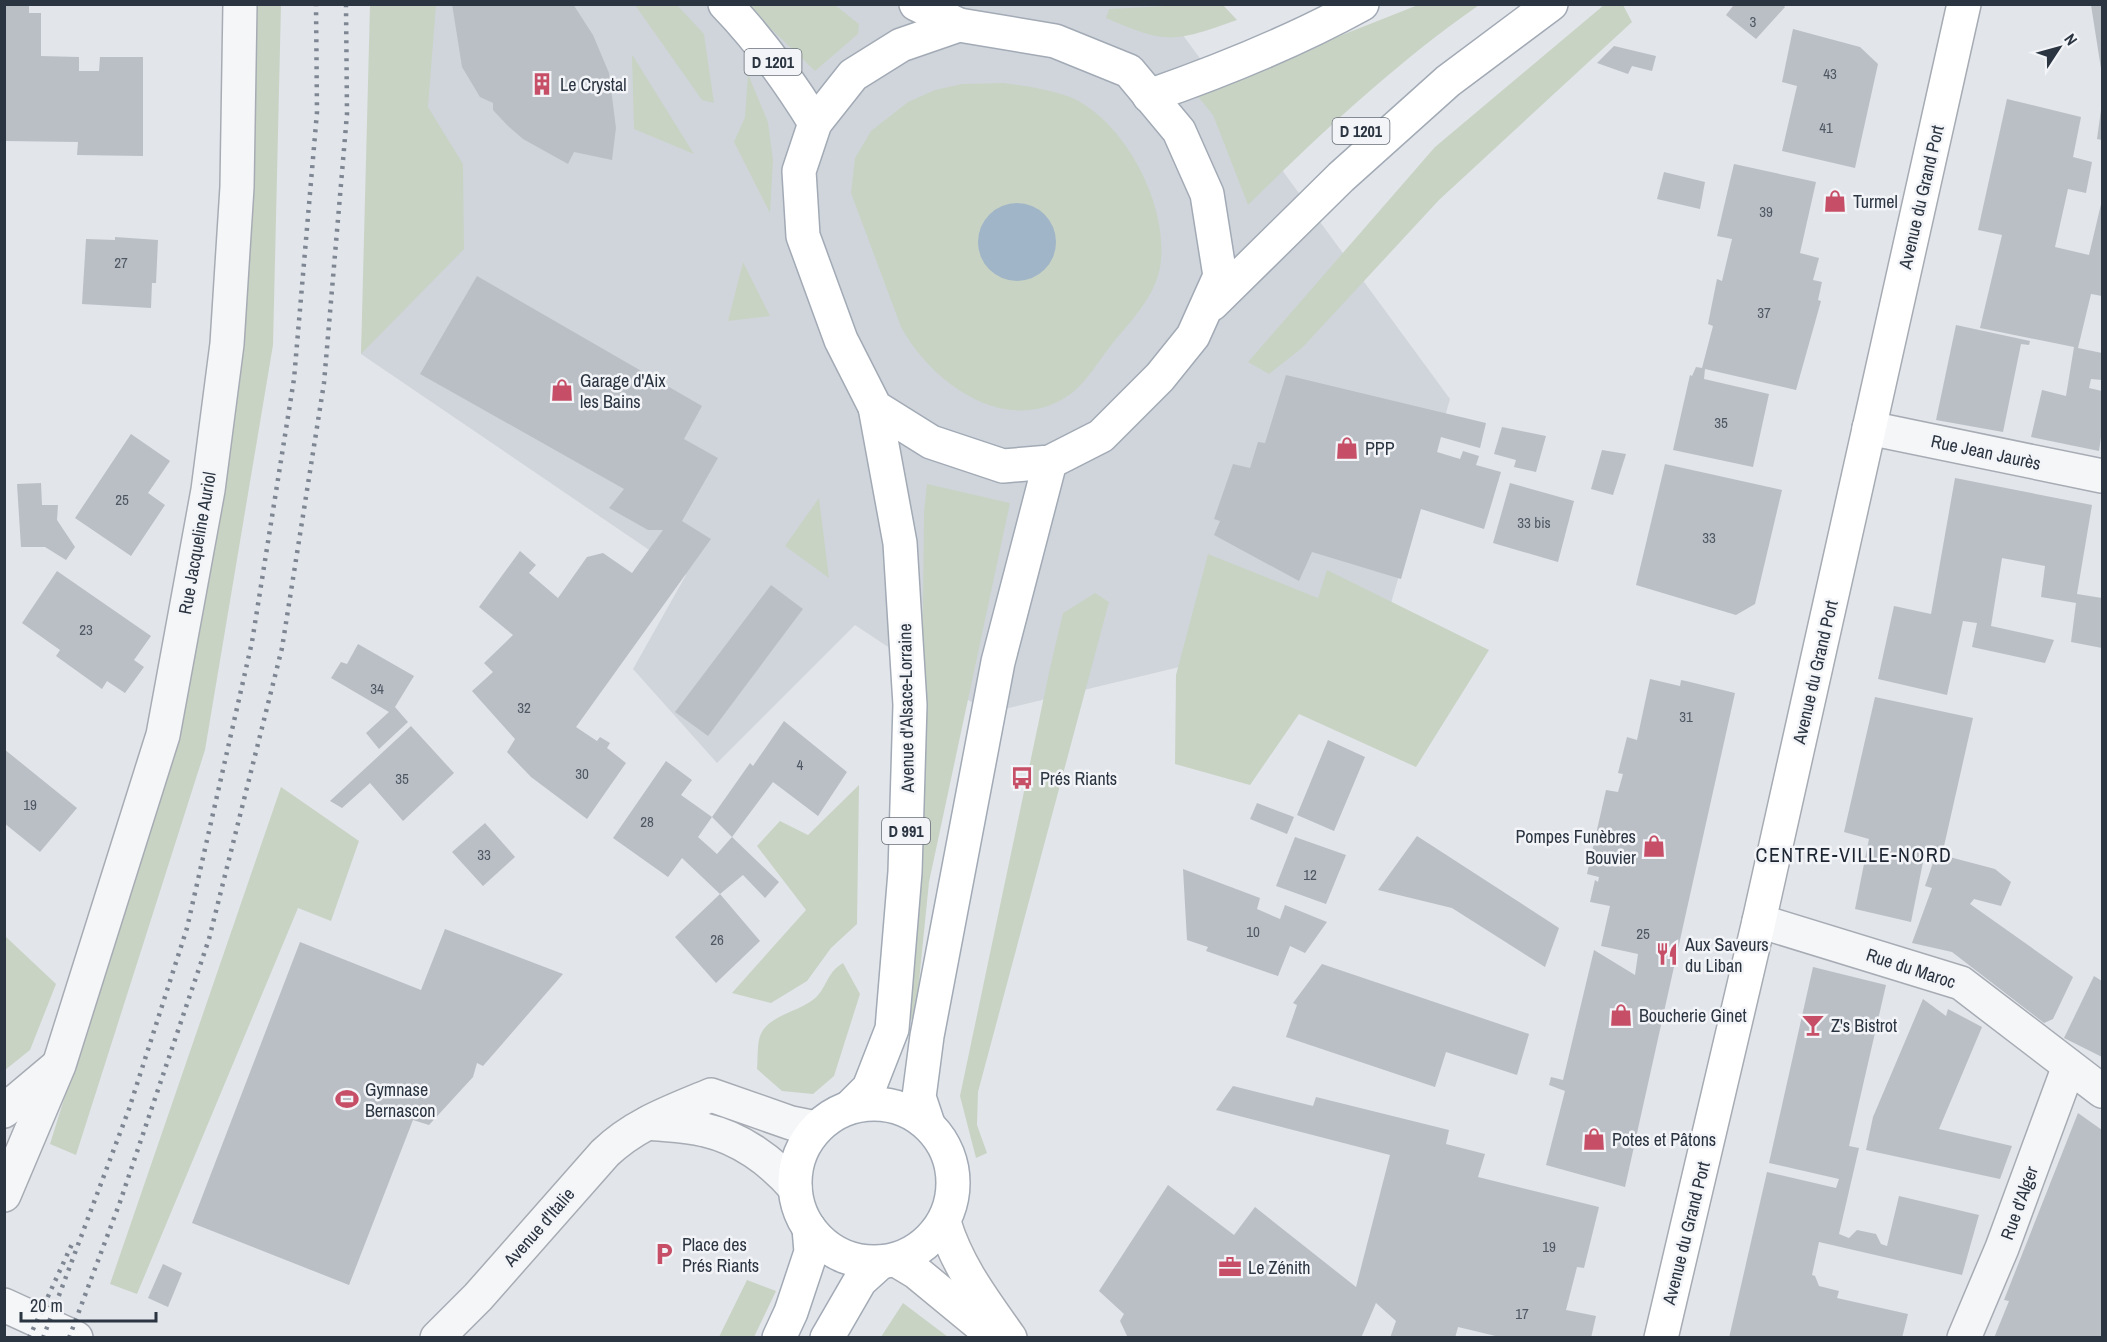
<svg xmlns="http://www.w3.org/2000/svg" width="2107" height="1342" viewBox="0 0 2107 1342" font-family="'Archivo Narrow',sans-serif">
  <rect width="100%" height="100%" fill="#e2e5ea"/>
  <path fill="#d0d5db" d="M1189,4L1177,27L1450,399L1387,617L988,713L855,625L717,763L633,669L686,575L361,354L380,5Z"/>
  <g fill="#c8d3c4">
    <path d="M251,5H281L273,345L205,750L76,1155L50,1144L176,741Z"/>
    <path d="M370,5H436L428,107L463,164L464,249L361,354Z"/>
    <path d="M635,5H677L704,34L714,103L702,100Z"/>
    <path d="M746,5H835L859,24L858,34L815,71Z"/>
    <path d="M1185,5H1223L1237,20C1174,42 1168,45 1106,18L1109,9Z"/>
    <path d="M1418,5H1479C1396,63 1321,133 1248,205L1213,115L1195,93Z"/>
    <path d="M1604,5H1623L1632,22L1439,200L1302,348L1269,374L1248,362L1435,147Z"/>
    <path d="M632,56H633L694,154L634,129Z"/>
    <path d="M748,74L768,122L773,160L770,213L734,142L745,117Z"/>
    <path d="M1004,83C1026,86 1049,89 1070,97C1127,121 1173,213 1159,272C1152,300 1130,322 1112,344C1100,359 1087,381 1072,393C1009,440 932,384 901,327L851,193L855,158L871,131L908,102L935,90L962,84Z"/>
    <path d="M743,262L770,316L728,321Z"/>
    <path d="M927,484L1010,503L929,882L915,1021L907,1018L920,877L924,512Z"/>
    <path d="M819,498L829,578L785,546Z"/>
    <path d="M1208,554L1318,598L1327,570L1489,650L1416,767L1299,714L1250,785L1175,764L1176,675Z"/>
    <path d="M1095,593L1109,602L978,1092L977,1125L987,1153L976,1158L960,1096L1050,668L1063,613Z"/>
    <path d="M859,785L857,924L831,948L807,981L771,1003L732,993L806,910L757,846L780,821L808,835Z"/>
    <path d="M281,787L359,841L331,921L298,908L137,1294L110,1284Z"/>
    <path d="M5,936L56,984L30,1050L5,1070Z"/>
    <path d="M843,963L860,994L834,1076L813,1094L782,1091L757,1069C758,1059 757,1045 760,1036C767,1016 798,1012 814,999C827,988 826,973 843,963Z"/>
    <path d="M747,1280L776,1291L754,1337H719Z"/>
    <path d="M903,1303L948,1337H881Z"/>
  </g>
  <circle fill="#a0b5c7" cx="1017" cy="242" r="39"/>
  <g fill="#babfc6">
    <path d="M4,4H29V13H41V56L79,57V71H99L100,57H143V156L77,155L78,142L4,141Z"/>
    <path d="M452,4H573L593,35L609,73L616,128L612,160L574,152L568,164L523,139L507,125L493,110V103L480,97L462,67Z"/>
    <path d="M1731,4H1783L1785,7L1756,39L1726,15L1733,6Z"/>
    <path d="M2096,4H2102V75L2091,5Z"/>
    <path d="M1793,29L1860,47L1878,64L1855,168L1782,151L1797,86L1782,82Z"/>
    <path d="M1614,46L1656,56L1652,71L1632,66L1628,74L1597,63Z"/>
    <path d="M2007,99L2081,117L2073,157L2092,162L2086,193L2068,189L2055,247L2089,255L2102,200V296L2091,294L2078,348L2102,353V380L2091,379L2089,388L2102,391V430L2099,451L2031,437L2042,390L2066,396L2074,347L1980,328L2002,235L1978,230Z"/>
    <path d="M2101,110H2102V140L2097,139Z"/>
    <path d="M1734,164L1816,182L1800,253L1819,258L1813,280L1822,282L1818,300L1821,301L1796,390L1705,369L1704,379L1769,394L1753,467L1673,450L1690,375L1692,376L1696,367L1702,368L1713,326L1708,324L1717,279L1722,281L1732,239L1717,236Z"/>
    <path d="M1664,172L1705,182L1700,209L1657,199Z"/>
    <path d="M115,237L158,240L156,283H152L151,308L82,304L86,239L115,240Z"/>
    <path d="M477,276L702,406L684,439L718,458L682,521L711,539L576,727L597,741L600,737L610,743L607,748L626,763L587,819L531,777L507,752L515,739L472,691L493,672L484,663L513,635L479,607L520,551L536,565L529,573L558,598L587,557L603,553L632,573L663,530H648L609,508L624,489L420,374Z"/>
    <path d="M1956,325L2030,341L2029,345L2021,344L2003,432L1936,420Z"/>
    <path d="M1286,375L1486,423L1480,448L1441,437L1437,452L1460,459L1463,451L1479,456L1476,465L1501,472L1484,529L1421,509L1401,579L1312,552L1299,581L1214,535L1220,521L1214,519L1233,464L1250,468L1258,442L1265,443Z"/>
    <path d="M1502,427L1546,436L1536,472L1514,467L1516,460L1494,454Z"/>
    <path d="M131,434L170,461L148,493L165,505L131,556L75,518Z"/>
    <path d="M1602,450L1626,454L1613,495L1591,489Z"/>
    <path d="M1665,464L1782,490L1755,604L1736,615L1636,585Z"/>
    <path d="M1955,478L2092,505L2077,594L2102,598V648L2071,642L2076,603L2041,597L2045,566L2002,558L1991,626L2054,640L2045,663L1972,647L1977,623L1963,621L1947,695L1878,679L1894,606L1931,614Z"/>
    <path d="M41,483L42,505H58L57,520L75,547L66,560L45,547H21L17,484Z"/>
    <path d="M1510,483L1574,501L1558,562L1493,543Z"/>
    <path d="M57,571L151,636L134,660L144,667L125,693L107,681L102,689L56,656L60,650L22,623Z"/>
    <path d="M771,585L803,609L708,736L675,712Z"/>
    <path d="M358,644L414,676L395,707L408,722L379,749L366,733L389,712L331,678L341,662L347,664Z"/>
    <path d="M1650,679L1680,686L1681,680L1686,681L1735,693L1625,1187L1546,1165L1565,1091L1549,1085L1551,1077L1563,1080L1594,950L1635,975L1638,954L1601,946L1610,906L1590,902L1595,880L1598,882L1599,877L1587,874L1606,790L1618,792L1623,774L1618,773L1627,737L1637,740Z"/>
    <path d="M1875,697L1973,718L1942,855L1995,869L2011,882L2001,906L1974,899L1970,904L2073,977L2053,1019L2044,1023L1952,952L1912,943L1932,888L1925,886L1936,854L1925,852L1911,922L1855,909L1869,839L1844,832Z"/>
    <path d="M784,721L847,772L818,816L773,782L732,837L712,817L750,763L753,766Z"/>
    <path d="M411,726L454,773L403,821L370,783L342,808L330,801Z"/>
    <path d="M1328,740L1365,757L1334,831L1297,815Z"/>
    <path d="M4,749L77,808L40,852L4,823Z"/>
    <path d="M666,761L692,780L681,795L712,817L698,837L717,854L732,837L779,882L765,898L743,875L720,894L682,858L668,877L613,838Z"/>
    <path d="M1257,803L1294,817L1287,834L1250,819Z"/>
    <path d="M485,823L515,857L483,886L452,852Z"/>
    <path d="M1417,836L1559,928L1545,967L1452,908L1378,890Z"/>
    <path d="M1295,837L1346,855L1326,904L1276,886Z"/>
    <path d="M1183,869L1260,898L1257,909L1280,919L1285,905L1327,922L1305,953L1290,946L1278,976L1206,951L1208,947L1187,940Z"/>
    <path d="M720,894L760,941L716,983L675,937Z"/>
    <path d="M445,929L563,974L483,1066L477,1063L473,1077L429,1125L413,1120L349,1285L192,1223L300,942L421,990Z"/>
    <path d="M1322,964L1529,1034L1517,1075L1446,1052L1435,1087L1286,1037L1297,1005L1293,1003Z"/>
    <path d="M1813,967L1886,985L1849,1146L1859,1148L1839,1234L1849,1238L1857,1230L1876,1234L1881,1244L1887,1246L1899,1196L1979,1215L1962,1275L1819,1242L1812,1275L1815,1276L1819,1286L1839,1291L1837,1298L1908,1314L1902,1338H1729L1767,1172L1836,1188L1839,1179L1769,1163Z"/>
    <path d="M2094,976L2102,981V1057L2064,1038Z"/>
    <path d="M1923,999L1946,1016L1948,1009L1982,1027L1939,1129L2012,1146L2000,1179L1866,1150L1873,1117Z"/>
    <path d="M1233,1086L1313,1106L1316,1097L1449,1130L1446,1144L1485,1154L1478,1177L1599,1207L1584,1268L1577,1267L1566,1310L1596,1316L1591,1338H1504L1458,1327L1455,1338H1390L1396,1321L1376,1303L1361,1338H1128L1120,1321L1124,1314L1099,1291L1168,1185L1234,1235L1255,1207L1356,1287L1390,1155L1216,1110Z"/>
    <path d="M2078,1113L2102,1130V1333L2100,1338H1994L2009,1301L2004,1300Z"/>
    <path d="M163,1264L182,1273L168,1307L148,1298Z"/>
  </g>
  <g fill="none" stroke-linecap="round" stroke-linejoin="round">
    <g stroke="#a7acb4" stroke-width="36">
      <g id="minor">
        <path d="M1869,428L2102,476"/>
        <path d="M1759,921L1961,983L2102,1091"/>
        <path d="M4,1111L55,1068"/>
        <path d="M648,1123C666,1125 687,1125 705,1130C740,1138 772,1161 795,1188"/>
        <path d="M4,1195L59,1065L163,735L208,490L227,344L237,187L240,4"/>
        <path d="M4,1305L76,1338"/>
        <path d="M437,1338L478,1297L605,1153C635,1124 673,1111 711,1095L791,1123L816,1128"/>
        <path d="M1964,1338L2002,1248L2069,1066"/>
      </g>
    </g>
    <g stroke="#a7acb4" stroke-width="36">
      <g id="secondary">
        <path d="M944,1222C957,1266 984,1301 1010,1338"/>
        <path d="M896,1260L916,1272L996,1338"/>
        <path d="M1661,1338L1759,921L1964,4"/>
      </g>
    </g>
    <g stroke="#a2aab5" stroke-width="36">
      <g id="primary">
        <path d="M725,4C760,40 789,81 815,123"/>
        <path d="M916,4L959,25"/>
        <path d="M959,25L1055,41L1129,71L1179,131L1207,194L1220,276L1193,336L1160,377L1101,436L1050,462L1003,466L931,442L875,407L841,340L803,236L799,171L815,123L853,75L901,45Z"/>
        <path d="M1149,96C1221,71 1295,41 1362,4"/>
        <path d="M1212,304L1341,177L1448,81L1551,4"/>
        <circle cx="874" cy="1183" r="79"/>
        <path d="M850,1107L869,1088L892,1029L905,872L910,705L900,543L875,407"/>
        <path d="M928,1124L919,1097L927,1036L998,662L1050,462"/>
        <path d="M779,1338L791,1312L811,1252L809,1228"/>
        <path d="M827,1338L860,1281L881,1262"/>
      </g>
    </g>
    <use href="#minor" stroke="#f5f6f8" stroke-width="33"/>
    <use href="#secondary" stroke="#fff" stroke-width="33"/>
    <use href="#primary" stroke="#fff" stroke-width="33"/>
    <g stroke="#7d8692" stroke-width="4.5" stroke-dasharray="3 6" stroke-linecap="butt">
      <path d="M29,1338L72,1244"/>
      <path d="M43,1338L129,1109L187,928L252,642L294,379L317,112L316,4"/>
      <path d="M69,1338L120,1202L209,939L282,648L324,383L347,114L346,4"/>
    </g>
  </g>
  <defs>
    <g id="building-bare" transform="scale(1.8)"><path d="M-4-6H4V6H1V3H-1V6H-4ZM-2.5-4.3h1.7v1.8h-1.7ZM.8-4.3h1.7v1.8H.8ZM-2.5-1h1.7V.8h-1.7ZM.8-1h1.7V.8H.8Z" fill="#c64f67" stroke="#f2f4f7" stroke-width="2.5" paint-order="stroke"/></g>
    <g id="shop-bare" transform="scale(1.8)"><path d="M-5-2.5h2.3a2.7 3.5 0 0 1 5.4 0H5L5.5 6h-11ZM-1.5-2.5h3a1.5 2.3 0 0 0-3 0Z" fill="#c64f67" stroke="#f2f4f7" stroke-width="2.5" paint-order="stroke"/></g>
    <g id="bus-bare" transform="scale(1.8)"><path d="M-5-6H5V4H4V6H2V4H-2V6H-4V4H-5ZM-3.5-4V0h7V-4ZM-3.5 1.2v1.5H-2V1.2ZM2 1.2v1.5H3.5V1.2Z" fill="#c64f67" stroke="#f2f4f7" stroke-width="2.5" paint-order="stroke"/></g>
    <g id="restaurant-bare" transform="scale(1.8)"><path d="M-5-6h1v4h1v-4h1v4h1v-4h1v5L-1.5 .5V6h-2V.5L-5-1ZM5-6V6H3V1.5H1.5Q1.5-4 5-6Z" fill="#c64f67" stroke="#f2f4f7" stroke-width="2.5" paint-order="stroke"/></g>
    <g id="bar-bare" transform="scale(1.8)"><path d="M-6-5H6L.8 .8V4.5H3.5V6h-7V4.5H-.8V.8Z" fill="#c64f67" stroke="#f2f4f7" stroke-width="2.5" paint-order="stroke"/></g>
    <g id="stadium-bare" transform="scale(1.8)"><path d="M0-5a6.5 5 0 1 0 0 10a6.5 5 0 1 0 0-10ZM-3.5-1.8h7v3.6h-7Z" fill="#c64f67" stroke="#f2f4f7" stroke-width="2.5" paint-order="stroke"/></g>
    <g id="parking-bare" transform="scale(1.8)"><path d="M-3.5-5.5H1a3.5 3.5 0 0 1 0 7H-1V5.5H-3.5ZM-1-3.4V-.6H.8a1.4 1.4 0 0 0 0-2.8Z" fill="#c64f67" stroke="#f2f4f7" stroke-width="2.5" paint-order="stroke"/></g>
    <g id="office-bare" transform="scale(1.8)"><path d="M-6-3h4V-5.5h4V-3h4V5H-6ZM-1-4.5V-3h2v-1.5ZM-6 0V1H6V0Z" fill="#c64f67" stroke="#f2f4f7" stroke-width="2.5" paint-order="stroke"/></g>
  </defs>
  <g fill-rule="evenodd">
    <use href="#building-bare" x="542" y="84"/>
    <use href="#shop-bare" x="1835" y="201"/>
    <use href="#shop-bare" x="562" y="390"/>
    <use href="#shop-bare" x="1347" y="448"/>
    <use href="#bus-bare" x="1022" y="778"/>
    <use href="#shop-bare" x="1654" y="846"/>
    <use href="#restaurant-bare" x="1667" y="954"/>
    <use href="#shop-bare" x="1621" y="1015"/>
    <use href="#bar-bare" x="1813" y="1025"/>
    <use href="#stadium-bare" x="347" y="1099"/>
    <use href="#shop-bare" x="1594" y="1139"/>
    <use href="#parking-bare" x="664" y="1254"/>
    <use href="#office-bare" x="1230" y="1267"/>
  </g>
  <g text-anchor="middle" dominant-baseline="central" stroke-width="5" stroke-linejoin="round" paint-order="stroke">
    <g font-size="15" fill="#4f5762">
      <text x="1753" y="21">3</text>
      <text x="1830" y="73">43</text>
      <text x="1826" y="127">41</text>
      <text x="1766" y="211">39</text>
      <text x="121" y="262">27</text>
      <text x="1764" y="312">37</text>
      <text x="1721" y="422">35</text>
      <text x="122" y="499">25</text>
      <text x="1534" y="522">33 bis</text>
      <text x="1709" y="537">33</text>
      <text x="86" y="629">23</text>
      <text x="377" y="688">34</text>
      <text x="524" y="707">32</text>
      <text x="1686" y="716">31</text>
      <text x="800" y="764">4</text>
      <text x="582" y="773">30</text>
      <text x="402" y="778">35</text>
      <text x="30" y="804">19</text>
      <text x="647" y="821">28</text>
      <text x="484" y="854">33</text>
      <text x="1310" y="874">12</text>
      <text x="1253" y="931">10</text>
      <text x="1643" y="933">25</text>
      <text x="717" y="939">26</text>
      <text x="1549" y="1246">19</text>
      <text x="1522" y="1313">17</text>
    </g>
    <g fill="#f2f4f7" stroke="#676e78" stroke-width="1.5">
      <rect x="744.5" y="49" width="57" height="26" rx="4.5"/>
      <rect x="1332.5" y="118" width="57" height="26" rx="4.5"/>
      <rect x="882" y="818" width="48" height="26" rx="4.5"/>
    </g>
    <g font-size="16" font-weight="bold" fill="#2b3441">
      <text x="773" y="62">D 1201</text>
      <text x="1361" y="131">D 1201</text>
      <text x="906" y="831">D 991</text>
    </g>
    <g font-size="18" fill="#2b3441" stroke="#f2f4f7" text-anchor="start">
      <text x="560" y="84">Le Crystal</text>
      <text x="1853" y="201">Turmel</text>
      <text x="580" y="380">Garage d'Aix<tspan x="580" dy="21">les Bains</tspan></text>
      <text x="1365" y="448">PPP</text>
      <text x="1040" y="778">Prés Riants</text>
      <text x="1636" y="836" text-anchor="end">Pompes Funèbres<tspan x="1636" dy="21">Bouvier</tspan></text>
      <text x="1685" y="944">Aux Saveurs<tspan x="1685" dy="21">du Liban</tspan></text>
      <text x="1639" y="1015">Boucherie Ginet</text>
      <text x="1831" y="1025">Z's Bistrot</text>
      <text x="365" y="1089">Gymnase<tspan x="365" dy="21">Bernascon</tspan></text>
      <text x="1612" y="1139">Potes et Pâtons</text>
      <text x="682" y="1244">Place des<tspan x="682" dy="21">Prés Riants</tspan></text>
      <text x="1248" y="1267">Le Zénith</text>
    </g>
    <g font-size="18" fill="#2b3441" stroke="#f2f4f7">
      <text transform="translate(1921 197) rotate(-77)">Avenue du Grand Port</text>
      <text transform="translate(1986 452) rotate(12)">Rue Jean Jaurès</text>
      <text transform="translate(197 543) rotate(-80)">Rue Jacqueline Auriol</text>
      <text transform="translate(1815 672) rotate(-77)">Avenue du Grand Port</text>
      <text transform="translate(906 708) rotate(-91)">Avenue d'Alsace-Lorraine</text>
      <text transform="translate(1911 968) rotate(18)">Rue du Maroc</text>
      <text transform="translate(2019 1203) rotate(-70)">Rue d'Alger</text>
      <text transform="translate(539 1227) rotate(-49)">Avenue d'Italie</text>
      <text transform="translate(1686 1233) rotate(-76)">Avenue du Grand Port</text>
    </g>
    <g font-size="20" letter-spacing="1.5" fill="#1d2532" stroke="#f2f4f7">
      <text x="1854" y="854">CENTRE-VILLE-NORD</text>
    </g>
  </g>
  <rect width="2107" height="1342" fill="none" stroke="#2b3441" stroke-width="12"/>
  <g transform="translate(2059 48) rotate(54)" stroke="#f2f4f7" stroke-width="4.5" paint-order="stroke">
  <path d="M0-4.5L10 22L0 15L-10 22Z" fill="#2b3441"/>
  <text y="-9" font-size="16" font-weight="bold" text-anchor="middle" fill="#2b3441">N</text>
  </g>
  <path d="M21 1312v9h135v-9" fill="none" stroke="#2b3441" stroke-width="3"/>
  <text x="30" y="1312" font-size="18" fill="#2b3441" stroke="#f2f4f7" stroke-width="4.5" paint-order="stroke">20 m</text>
</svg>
